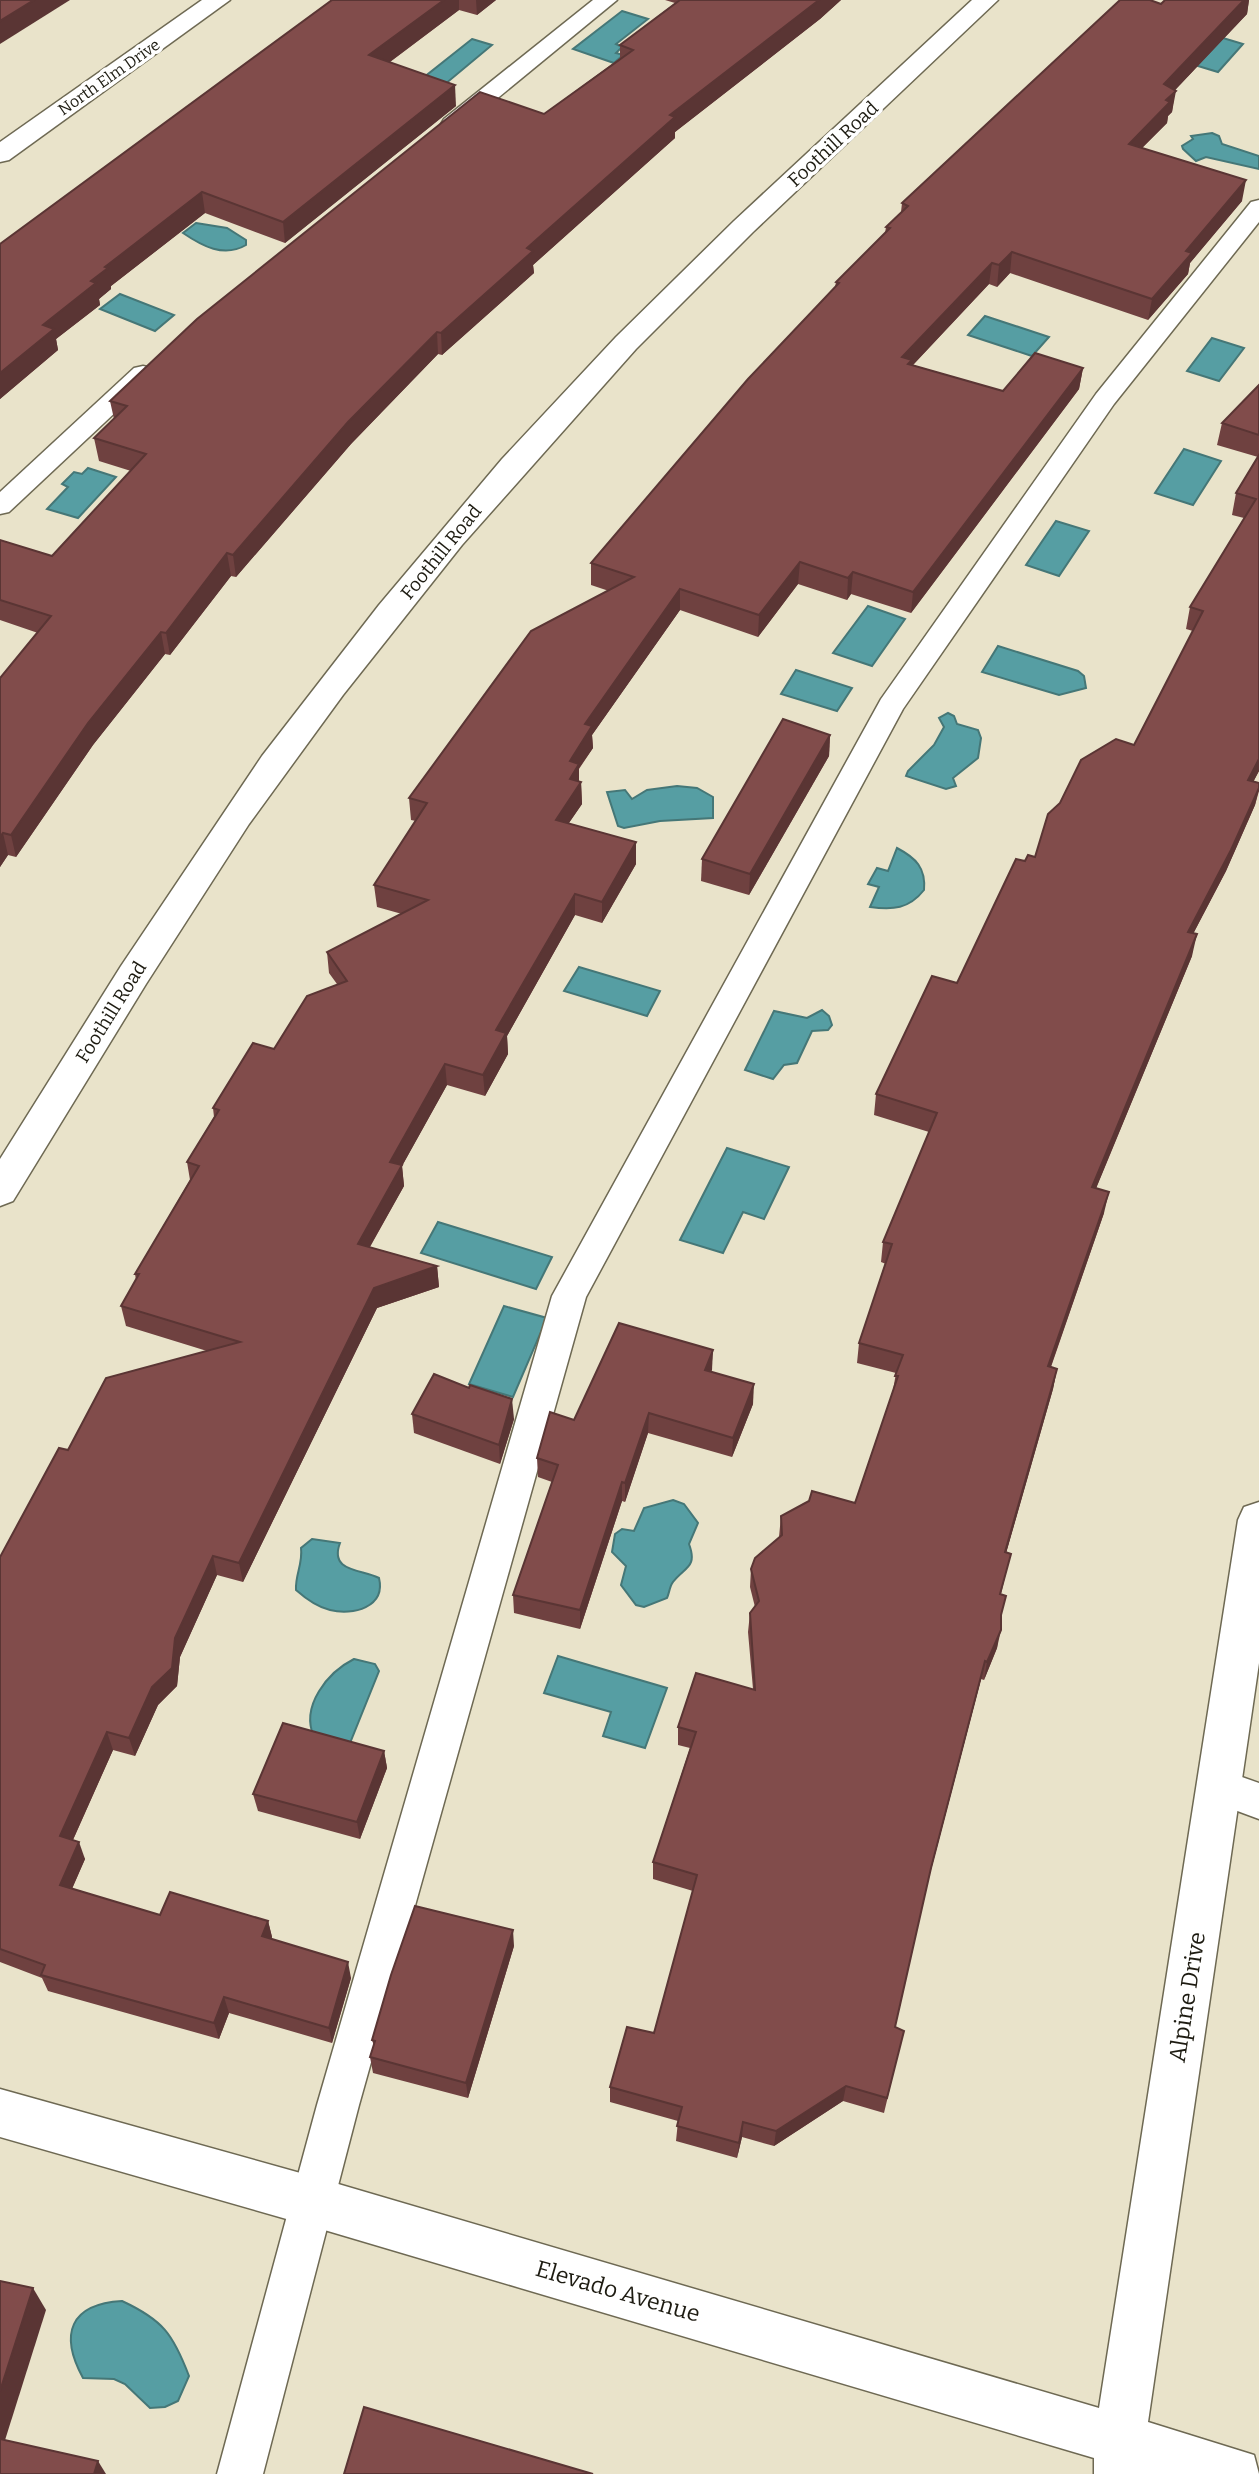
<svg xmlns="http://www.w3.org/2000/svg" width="1259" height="2474" viewBox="0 0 1259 2474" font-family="Bitter,serif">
  <rect width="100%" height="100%" fill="#e9e3ca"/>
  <g fill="#569ea3" stroke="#457777" stroke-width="2">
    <path d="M622,11L648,19L616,44L622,47L616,53L623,55L614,63L573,49Z"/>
    <path d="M1213,35L1243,44L1218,72L1188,63Z"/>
    <path d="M472,39L492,45L444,85L423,78Z"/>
    <path d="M1212,133L1219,136L1222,144L1259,156V169L1206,157L1196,161L1183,149L1182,146L1193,139L1191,136Z"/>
    <path d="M196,223L227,228L246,240V245C224,258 202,246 183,233Z"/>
    <path d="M120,294L174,315L155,331L100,309Z"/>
    <path d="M985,316L1049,337L1032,356L968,335Z"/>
    <path d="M1212,338L1244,348L1219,381L1187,371Z"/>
    <path d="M1184,449L1221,461L1193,505L1155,493Z"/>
    <path d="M88,468L116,477L78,518L47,509L68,487L62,484L74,472L82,474Z"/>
    <path d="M1056,521L1089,531L1059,576L1026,565Z"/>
    <path d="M868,606L905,619L872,666L833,653Z"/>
    <path d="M998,646L1078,671L1084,676L1086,688L1059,695L982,672Z"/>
    <path d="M796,670L852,688L837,711L781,694Z"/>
    <path d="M948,713L954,716L957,724L978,730L981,738L978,758L953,778L956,786L946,789L906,776L908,771L934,745L944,727L939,718Z"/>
    <path d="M677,786L697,788L713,797V818L660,821L624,828L618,826L607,792L625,790L632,799L647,790Z"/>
    <path d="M897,848C916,858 926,868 924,890C909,909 893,910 870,907L879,887L868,884L877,868L888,871Z"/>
    <path d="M579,967L660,991L647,1016L564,991Z"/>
    <path d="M822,1010L829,1016L832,1025L828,1030L812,1031L797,1063L784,1065L773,1079L745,1070L774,1011L807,1018Z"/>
    <path d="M727,1148L789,1167L764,1219L743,1212L723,1253L680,1240Z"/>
    <path d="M438,1222L552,1257L536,1289L421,1253Z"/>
    <path d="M504,1306L547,1318L513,1397L469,1384Z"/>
    <path d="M673,1500L684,1504L698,1523L689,1544C698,1568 684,1567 673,1582C670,1585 669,1594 667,1598L644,1607L636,1605L621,1585L626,1566L612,1552L615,1534L622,1529L634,1531L644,1508Z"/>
    <path d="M312,1539L340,1543C329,1572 361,1569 379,1578C386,1607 353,1616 330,1610C317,1607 305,1598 296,1590C295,1575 303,1564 301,1548Z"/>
    <path d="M558,1656L667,1688L645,1748L603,1736L611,1712L544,1693Z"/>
    <path d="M354,1659L375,1664L379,1671L348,1748L314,1737C300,1706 328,1672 354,1659Z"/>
    <path d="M122,2301C163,2320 173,2334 189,2376L178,2401L165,2407L150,2408L125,2384L114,2379L83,2378C59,2334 70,2304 122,2301Z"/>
  </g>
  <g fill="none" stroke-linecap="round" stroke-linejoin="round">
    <g stroke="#6e6953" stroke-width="3">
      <g id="lane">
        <path d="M593,0H617L460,129H444L441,124L444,119Z"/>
        <path d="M1259,200V222L1114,404L903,709L586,1297L359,2105L263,2474H217L317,2105L552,1296L881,699L1096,394L1251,202Z"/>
        <path d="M143,366L152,368L155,373L152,378L9,512L0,514V492L134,368Z"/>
        <path d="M1219,1769L1259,1783V1819L1205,1799L1200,1787L1205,1775Z"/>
      </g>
    </g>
    <g stroke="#6e6953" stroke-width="3">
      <g id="street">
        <path d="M202,0H230L9,160L0,162V142Z"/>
        <path d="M972,0H998L753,232L636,349L462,545L343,695L249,824L146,984L13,1201L0,1206V1159L121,966L262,756L379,605L502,459L616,337L734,221Z"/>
        <path d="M1259,1502V1663L1148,2422L1254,2455L1259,2474H1094V2458L311,2226L0,2137V2089L311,2176L1099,2408L1238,1520L1244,1507Z"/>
      </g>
    </g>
    <use href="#lane" fill="#fff" fill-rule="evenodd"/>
    <use href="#street" fill="#fff" fill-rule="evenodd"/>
  </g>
  <g fill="#6f4140">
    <path d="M332,0H496L477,15L459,10L390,62L456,106L285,243L205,213L111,286V289L99,299L100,305L56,339L58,350L0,399V244Z"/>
    <path d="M665,0H841L820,19L675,132V138L533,265L534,273L442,355L438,354L351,444L236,577L231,576L170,655L165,654L93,745L16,857L8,855L0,867V678L38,633L0,620V540L52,556L131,471L99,461L94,438L114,419L110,401L544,114L620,58V45L675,3Z"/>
    <path d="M1165,0H1249L1247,14L1175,90L1172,112L1168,116L1167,123L1142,148L1242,201L1190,263L1188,274L1148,320L1010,273L997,287L989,284L913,365L1003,391L1083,368L1079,389L911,613L851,594L847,600L798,584L758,637L680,610L592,735L593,748L579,769V782H581L582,804L568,824L636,842V864L602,923L575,915L507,1036L508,1054L485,1096L447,1085L402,1166L404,1186L370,1247L437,1266L439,1287L377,1308L243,1582L217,1575L180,1657L177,1686L158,1705L135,1756L113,1750L73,1840L85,1859L72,1889L160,1915L268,1921L272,1937L271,1939L351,1978L332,2043L229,2013L219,2039L48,1991L42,1978L0,1962V1557L68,1450L207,1351L126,1326L121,1306L136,1280L135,1274L190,1180L187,1162L214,1117L213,1108L274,1049L337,984L329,973L327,952L402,914L377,907L374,885L416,821L411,820L409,798L609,591L591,585V563L835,287L836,282L885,233L886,227L901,212L902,203Z"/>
    <path d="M1259,385V771L1253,782L1259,783V791L1255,805L1226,871L1193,934L1192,956L1096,1188L1104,1213L1051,1367L1057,1369L1053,1389L1006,1553V1573L1001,1594V1618L997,1648L984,1680L981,1679L927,1885L895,2028L900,2046L884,2113L843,2101L774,2146L742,2137L737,2158L676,2141L678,2121L610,2102V2087L654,2033L693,1891L653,1879V1862L690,1748L678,1745V1727L753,1689L748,1632L750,1613L755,1607L750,1587L751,1569L779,1537L781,1516L855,1503L893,1390L896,1373L857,1363L859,1343L886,1264L881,1262L883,1242L929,1132L874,1115L876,1094L957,983L1025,861L1035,857L1134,745L1193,631L1186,629L1190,607L1244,518L1232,515L1236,493L1258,457L1217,445L1222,423Z"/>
    <path d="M830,735L829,756L749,895L701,881L702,859Z"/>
    <path d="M713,1350L711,1372L753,1404L732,1457L648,1433L625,1502L622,1501L580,1629L514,1613L513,1595L552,1482L538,1477L537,1458L574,1420Z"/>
    <path d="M469,1388L514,1419L500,1464L414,1433L412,1414Z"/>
    <path d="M384,1751L387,1768L360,1839L258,1811L253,1794Z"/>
    <path d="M514,1946L468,2098L373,2073L370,2057L374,2046L372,2040Z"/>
  </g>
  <g fill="#5a3534">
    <path d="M34,0H70L0,44V21Z"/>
    <path d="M444,0H459V10L371,76L369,55Z"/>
    <path d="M476,0H496L477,15Z"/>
    <path d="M819,0H841L820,19L675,132V138L533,265L534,273L442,355L441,333L527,248L670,115Z"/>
    <path d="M1244,0H1249L1247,14L1161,105L1164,84Z"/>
    <path d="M455,85L456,106L285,243L283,222Z"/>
    <path d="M1176,91L1172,112L1168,116L1167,123L1125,165L1129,144L1166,100Z"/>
    <path d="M1246,180L1242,201L1190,263L1188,274L1148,320L1152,299L1186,251Z"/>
    <path d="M202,192L205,213L111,286V289L99,299L100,305L56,339L58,350L0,399V373L43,325L91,281L105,267Z"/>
    <path d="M1012,252L1010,273L997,287L999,265Z"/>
    <path d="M992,263L989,284L911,367L902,357Z"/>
    <path d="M437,332L438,354L351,444L236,577L233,555L348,422Z"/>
    <path d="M1083,368L1079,389L911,613L913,592Z"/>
    <path d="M227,553L231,576L170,655L166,633Z"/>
    <path d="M800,562L798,584L758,637L759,615Z"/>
    <path d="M853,572L851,594L847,600L848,578Z"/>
    <path d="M680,589V610L592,735L593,748L579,768V785L581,782L582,804L556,842V820L570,761L585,724Z"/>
    <path d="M161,632L165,654L93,745L16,857L11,835L88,723Z"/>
    <path d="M830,735L829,756L749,895L750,874Z"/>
    <path d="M1259,759V771L1243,801L1248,780Z"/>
    <path d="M1259,788L1255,805L1226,871L1183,953L1188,932Z"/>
    <path d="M3,833L8,855L0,867V837Z"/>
    <path d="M636,842V864L602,923V902Z"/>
    <path d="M575,894V915L507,1036L508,1054L485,1096L483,1075L496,1030Z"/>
    <path d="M1197,934L1192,956L1088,1208L1092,1187Z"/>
    <path d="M445,1064L447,1085L402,1166L404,1186L360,1264L358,1244L390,1162Z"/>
    <path d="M1109,1192L1104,1213L1044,1386L1048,1366Z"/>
    <path d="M437,1266L439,1287L377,1308L243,1582L239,1563L374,1288Z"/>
    <path d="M713,1350L712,1370L704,1390L705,1370Z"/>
    <path d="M1057,1369L1053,1389L1001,1571L1005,1552Z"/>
    <path d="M754,1384L753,1404L732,1457L733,1438Z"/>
    <path d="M512,1399L514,1419L500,1464L499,1445Z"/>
    <path d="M649,1413L648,1433L625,1502V1483Z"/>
    <path d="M622,1482V1501L580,1629V1610Z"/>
    <path d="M213,1556L217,1575L180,1657L177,1686L158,1705L135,1756L129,1738Z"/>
    <path d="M1001,1630L997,1648L984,1680L987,1662Z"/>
    <path d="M985,1661L981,1679L927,1885L931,1868Z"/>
    <path d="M107,1732L113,1750L67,1853L60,1836Z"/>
    <path d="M384,1751L387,1768L360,1839L357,1822Z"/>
    <path d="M79,1842L85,1859L66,1902L60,1885Z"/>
    <path d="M268,1921L272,1937L266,1953L262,1936Z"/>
    <path d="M513,1930L514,1946L468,2098L466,2083Z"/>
    <path d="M348,1962L351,1978L332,2043L329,2028Z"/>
    <path d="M224,1997L229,2013L219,2039L214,2023Z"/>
    <path d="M846,2086L843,2101L774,2146L776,2131Z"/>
    <path d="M743,2122L742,2137L737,2158L739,2143Z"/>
    <path d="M33,2288L46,2310L0,2456V2391Z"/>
    <path d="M98,2461L106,2474H94Z"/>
  </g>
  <g fill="#814c4b" stroke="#5a3534" stroke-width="2">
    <path d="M0,0H34L0,21Z"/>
    <path d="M332,0H444L369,55L455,85L283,222L202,192L105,267L108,268L91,281L96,283L43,325L54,329L0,373V244Z"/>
    <path d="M680,0H819L670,115L675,117L527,248L533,251L441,333L437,332L348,422L233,555L227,553L166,633L161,632L88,723L11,835L3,833L0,837V678L51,616L0,600V540L52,556L146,454L94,438L127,406L110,401L197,319L480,92L544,114L633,50L620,45Z"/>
    <path d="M1120,0H1150L1161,4L1165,0H1244L1164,84L1176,91L1166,100L1170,102L1129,144L1246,180L1186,251L1192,253L1152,299L1012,252L999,265L992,263L902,357L912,360L908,364L1003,391L1035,353L1083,368L913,592L853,572L848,578L800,562L759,615L680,589L585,724L592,726L570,761L579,764L570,779L581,782L556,820L636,842L602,902L575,894L496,1030L506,1033L483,1075L445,1064L390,1162L402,1165L358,1244L437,1266L374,1288L239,1563L213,1556L175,1638L172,1668L152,1687L129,1738L107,1732L60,1836L79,1842L60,1885L160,1915L170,1892L268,1921L262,1936L348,1962L329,2028L224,1997L214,2023L41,1975L45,1965L0,1949V1557L59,1448L68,1450L106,1378L240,1342L121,1306L139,1274H135L199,1166L187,1162L219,1110L213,1108L253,1043L274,1049L307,996L347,981L327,952L428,900L374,885L427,803L409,798L531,631L634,577L591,563L748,379L839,283L836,282L890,228L886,227L908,206L902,203Z"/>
    <path d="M1259,385V435L1222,423Z"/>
    <path d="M1259,455V759L1248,780L1259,783V788L1231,850L1188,932L1197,934L1092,1187L1109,1192L1048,1366L1057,1369L1005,1552L1011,1554L1000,1594L1006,1596L1001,1615V1630L987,1662L985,1661L931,1868L895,2027L904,2031L887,2098L846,2086L776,2131L743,2122L739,2143L677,2126L682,2107L610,2087L627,2027L654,2033L697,1875L653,1862L696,1732L678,1727L696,1673L755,1690L750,1613L759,1601L751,1569L755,1558L782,1535L781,1516L809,1501L812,1491L855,1503L898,1376H895L903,1355L859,1343L892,1244L883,1242L937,1113L876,1094L932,976L957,983L1016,859L1025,861L1028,855L1035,857L1048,814L1060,803L1081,760L1116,739L1134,745L1203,611L1190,607L1256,499L1236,493Z"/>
    <path d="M783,719L830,735L750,874L702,859Z"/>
    <path d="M619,1323L713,1350L705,1370L754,1384L733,1438L649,1413L625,1483L622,1482L580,1610L513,1595L558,1465L537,1458L550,1412L574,1420Z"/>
    <path d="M434,1374L469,1388L470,1385L512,1399L499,1445L412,1414Z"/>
    <path d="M283,1723L384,1751L357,1822L253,1794Z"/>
    <path d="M415,1906L513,1930L466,2083L370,2057L375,2041L372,2040L391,1975Z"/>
    <path d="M0,2281L33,2288L0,2391Z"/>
    <path d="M364,2407L593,2474H344Z"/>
    <path d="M0,2439L98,2461L94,2474H0Z"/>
  </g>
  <g text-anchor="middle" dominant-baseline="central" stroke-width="7" stroke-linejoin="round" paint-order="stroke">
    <g font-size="16" fill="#1d1b11" stroke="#fff">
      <text transform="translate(109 77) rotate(-35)">North Elm Drive</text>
    </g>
    <g font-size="19" fill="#1d1b11" stroke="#fff">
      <text transform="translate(833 144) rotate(-43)">Foothill Road</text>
      <text transform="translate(441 552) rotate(-51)">Foothill Road</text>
      <text transform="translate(111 1012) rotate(-58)">Foothill Road</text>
    </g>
    <g font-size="23" fill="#1d1b11" stroke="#fff">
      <text transform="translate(1187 1997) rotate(-81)">Alpine Drive</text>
      <text transform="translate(618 2291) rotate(16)">Elevado Avenue</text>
    </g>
  </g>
</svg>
